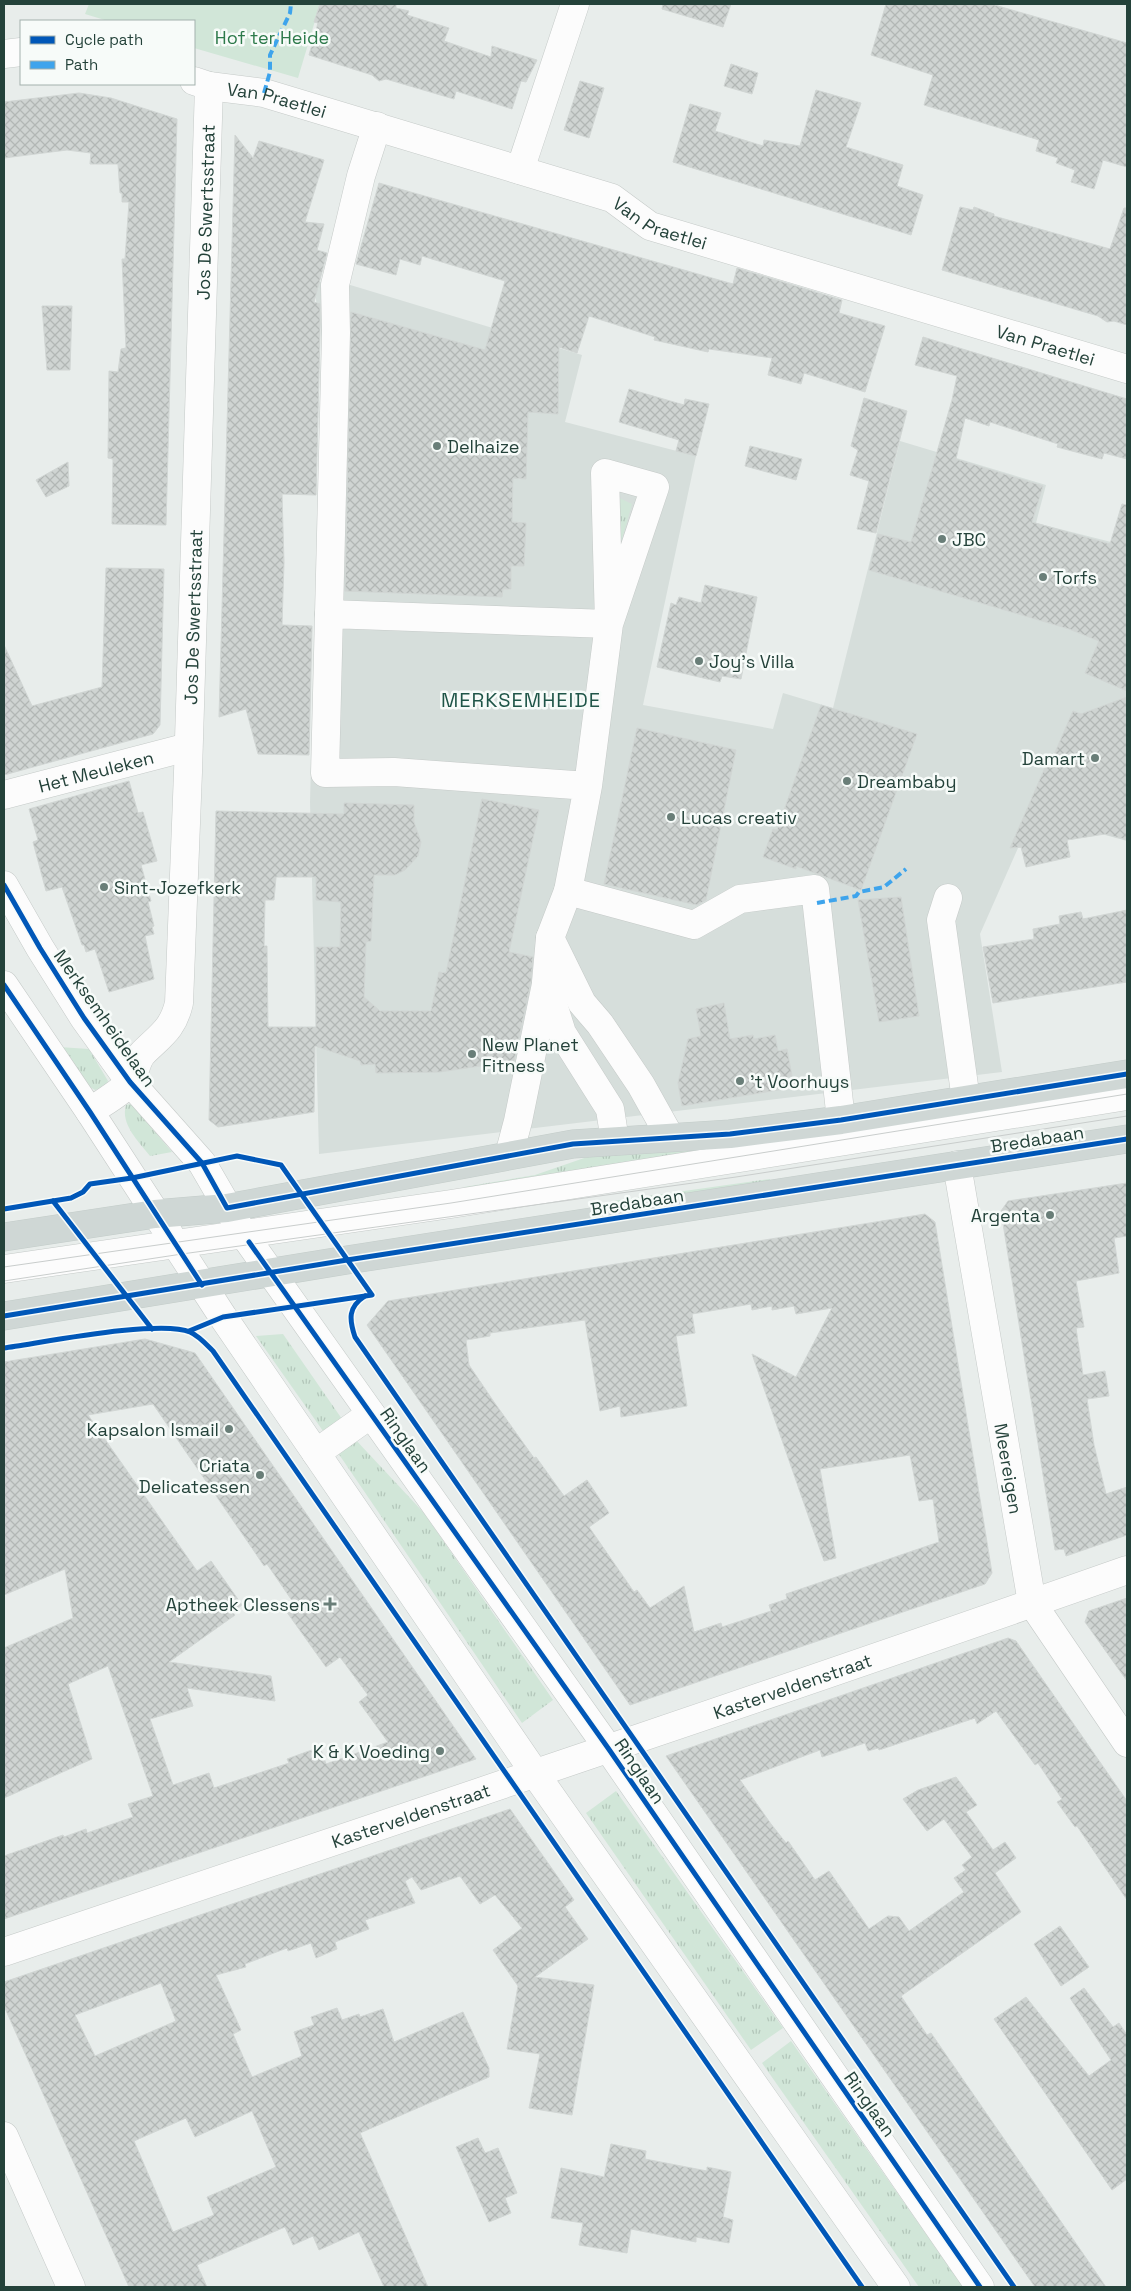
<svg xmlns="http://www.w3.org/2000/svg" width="1131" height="2291" viewBox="0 0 1131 2291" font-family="'Space Grotesk',sans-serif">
  <defs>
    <pattern id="grass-tufts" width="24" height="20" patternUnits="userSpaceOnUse" patternTransform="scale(1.25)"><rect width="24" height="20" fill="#d1e6d8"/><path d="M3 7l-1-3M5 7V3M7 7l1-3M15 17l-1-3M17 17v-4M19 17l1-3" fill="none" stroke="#b3c6ba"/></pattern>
    <pattern id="building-cross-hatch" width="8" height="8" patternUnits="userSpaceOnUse" patternTransform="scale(1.25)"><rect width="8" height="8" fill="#cfd4d2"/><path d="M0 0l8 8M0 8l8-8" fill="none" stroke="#b2b7b5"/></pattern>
  </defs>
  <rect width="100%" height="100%" fill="#e8edeb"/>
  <path fill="#d6dedb" d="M313,281L347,284L582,355L565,422L696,456L643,705L773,729L783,693L833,708L900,441L1046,485L1036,523L1127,546V841L1094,832V836L1018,848L980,934L1002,1072L319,1154L310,802L323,343Z"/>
  <g fill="url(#grass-tufts)">
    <path d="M615,496L632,504L622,539L612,553Z"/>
    <path d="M59,1047L89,1049L108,1081L105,1087L95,1090L90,1087Z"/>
    <path d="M130,1104L133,1106L172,1152L150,1156C139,1142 120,1124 126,1105Z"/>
    <path d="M747,1145L465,1193L464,1187L535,1175L590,1156Z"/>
    <path d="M770,1179V1182L615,1208L613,1201Z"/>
    <path d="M283,1334L342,1419L323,1431L256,1336Z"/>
    <path d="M354,1438L424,1513L553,1700L522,1723L336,1450Z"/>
    <path d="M616,1791L783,2028L751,2050L586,1813Z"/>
    <path d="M791,2041L963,2287H919L762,2063Z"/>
  </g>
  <path fill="#d1e6d8" d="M89,4H320L298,78L194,48V21H108L85,14Z"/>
  <g fill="url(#building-cross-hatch)" stroke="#d1d6d4" fill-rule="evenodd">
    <path d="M320,4H396V8L409,11L407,15L449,28L444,41L491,57L492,46L537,60L526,82L521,81L512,109L456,91L454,99L386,79L379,81L372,75L309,55L318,23L314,22Z"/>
    <path d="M663,4H731L723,27L662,9Z"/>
    <path d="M886,4H991L1127,43V167L1103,160L1094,189L1071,182L1075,170L1056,163L1058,158L1036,151L1039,140L924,105L933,75L871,55Z"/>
    <path d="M731,64L758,73L752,94L724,86Z"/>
    <path d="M580,81L604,88L589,138L564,130Z"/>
    <path d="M816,90L861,103L846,147L903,165L897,186L923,195L911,235L673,162L690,104L721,113L715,131L763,146L764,140L800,146Z"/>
    <path d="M79,93L111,98L177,119L166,525L112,524L113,459L108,458L109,371L118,372L121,349L126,348L122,259H125L129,202H122V193H120L118,164H90L91,153L67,150L4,158V102Z"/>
    <path d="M235,135L253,158L259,141L324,160L305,222L324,224L317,250L327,253L314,302L320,304V333L316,495L282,494L284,562L282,625L312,626L309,755L258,754L246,709L219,717Z"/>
    <path d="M379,183L733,284L737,268L842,300L839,313L885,326L865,392L804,373L801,384L768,375L772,358L709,349L708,352L654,340L655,337L589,316L577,353L559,347L558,414L528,412L526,479L513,478L512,522L526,523L524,566H511V589H503L502,597L345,591L351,312L485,350L505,281L422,256L420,265L400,259L396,275L356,264Z"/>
    <path d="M960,207L973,210L974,207L994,214V216L1110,249L1124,208H1127V325L1114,321L1107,322L1098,316L942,270Z"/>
    <path d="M42,306H72L70,370H47Z"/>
    <path d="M923,337L1127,399V459L1104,453L1102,459L1057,447L1058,444L990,422L989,426L965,418L956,459L1043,486L1032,522L1110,544L1122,504L1127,505V691L1085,673L1099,641L1069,629L869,570L878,534L911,542L952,400L957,376L915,365Z"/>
    <path d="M629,389L684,405L685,399L709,404L696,456L676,451L679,440L619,422Z"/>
    <path d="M864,398L907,411L876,533L857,529L869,481L850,475L858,450L851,446Z"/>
    <path d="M750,446L802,459L796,480L745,466Z"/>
    <path d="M68,462L69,486L46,497L36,480Z"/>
    <path d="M106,568L164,569L160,725L153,734L4,775V645L32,706L102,687Z"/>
    <path d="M705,585L757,597L741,679L722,676L720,682L657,667L671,603L676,605L679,597L701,603Z"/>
    <path d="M1127,697V840L1105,834L1067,840L1070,857L1026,867L1021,847L1010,848L1050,756L1053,757L1073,711L1081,714Z"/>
    <path d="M821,705L917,734L861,890L796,866V869L763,857L773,829L777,830Z"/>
    <path d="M637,728L736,750L706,900L697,905L604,884Z"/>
    <path d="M129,781L138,813L143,812L157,861L141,865L151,901L148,902L154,926L152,927L154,934L145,936L154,979L109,992L95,949L86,952L84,945H82L62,887L46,891L33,842L38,840L29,809Z"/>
    <path d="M482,799L539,810L509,952L533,957L531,982L514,1061L440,1072L376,1073L375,1064L361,1065L360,1061L315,1046L314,1112L218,1127L209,1120L216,811L344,814V803L414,805V822L421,842L418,856L405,870L395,875H374L371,941L366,942L364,997L380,1011H431L439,972L446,973ZM276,877H316V900L341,902L340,947H316V1027H268L267,946H264L265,900H274Z"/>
    <path d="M901,897L919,1016L879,1022L858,900Z"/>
    <path d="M1127,910V982L993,1003L983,947L1034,939L1033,929L1060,924L1059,916L1081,912L1083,919Z"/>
    <path d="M724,1003L730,1039L753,1035L754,1039L775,1035L778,1051L787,1049L792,1076L783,1078L784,1089L682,1106L678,1083L688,1039L701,1036L696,1009Z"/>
    <path d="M1127,1183V1236L1114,1238L1119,1273L1076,1281L1084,1327L1076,1328L1083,1375L1105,1371L1109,1396L1087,1399L1094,1445L1106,1494L1127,1487V1535L1066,1556L1064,1549L1055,1550L1001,1211L1008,1201Z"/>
    <path d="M925,1214L935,1222L992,1573L985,1584L630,1705L367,1325L388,1301ZM751,1304L752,1310L772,1306V1310L794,1306L796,1314L832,1308L796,1377L752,1354L824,1561L836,1558L820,1469L910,1455L919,1501L933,1499L939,1542L786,1594L787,1599L769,1605L771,1611L722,1627L721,1623L694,1632L684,1586L650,1608L637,1590L634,1592L589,1527L609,1513L587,1480L564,1496L536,1457L534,1458L494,1402L469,1365L466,1340L490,1336V1333L585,1320L600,1411L620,1406L621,1417L687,1406L676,1336L695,1333L692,1314Z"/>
    <path d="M145,1339L195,1353L476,1759L4,1919V1856L63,1835L64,1837L86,1829L87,1833L133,1817L128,1804L153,1796L108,1666L68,1684L92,1759L4,1798V1648L73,1618L65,1569L4,1595V1362ZM153,1404L254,1551L264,1566L267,1564L293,1602L284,1608L326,1667L340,1657L368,1695L359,1702L388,1742L326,1764L320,1747L287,1759L289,1763L214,1788L209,1773L173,1785L150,1719L193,1706L187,1688L275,1701L271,1676L169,1662L235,1615L232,1612L242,1605L211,1561L197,1571L88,1415Z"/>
    <path d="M1127,1598V1681L1085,1622L1089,1611Z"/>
    <path d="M1008,1638L1016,1641L1127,1801V1900L1077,1826L1075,1827L1057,1802L1062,1799L1038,1763L1035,1765L996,1711L977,1724L975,1718L879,1750L878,1748L868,1751L865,1743L822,1757L820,1750L740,1780L771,1824L786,1843L788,1841L815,1880L829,1871L869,1929L888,1916L899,1917L909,1931L964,1892L954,1878L966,1870L962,1865L972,1857L944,1819L927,1831L903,1799L918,1790L956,1777L977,1805L966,1812L993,1850L1005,1842L1016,1858L995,1873L1021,1912L901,1996L927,2035L931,2033L1106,2287H1035L666,1756Z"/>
    <path d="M510,1809L574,1900L565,1907L588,1939L535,1977L594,1985L572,2115L529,2108L540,2054L507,2049L518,1986L493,1950L522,1928L495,1895L480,1904L460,1876L421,1890L412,1877L405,1881L415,1903L365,1920L369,1929L335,1942L337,1949L316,1958L311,1943L288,1951L287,1948L245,1964L246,1967L216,1975L241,2030L233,2034L252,2077L302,2056L294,2032L314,2025L311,2017L337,2008L342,2020L359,2014L360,2017L383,2009L394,2042L463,2012L489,2068V2077L360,2133L428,2287H384L359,2232L319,2250L313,2236L293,2245L285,2227L197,2265L207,2287H129L4,2006V1982ZM161,1983L176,2021L95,2056L75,2015ZM252,2111L276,2167L207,2197L214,2215L173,2232L134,2141L186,2118L195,2137Z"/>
    <path d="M1060,1926L1089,1967L1061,1986L1034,1944Z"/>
    <path d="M1084,1988L1113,2027L1119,2023L1127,2035V2179L1112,2190L994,2019L1026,1997L1089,2076L1111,2060L1070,1998Z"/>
    <path d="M478,2138L485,2153L498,2148L517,2193L505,2198L511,2213L489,2222L456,2147Z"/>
    <path d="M611,2144L646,2151L645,2159L707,2171V2167L731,2172L723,2217L733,2220L729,2243L696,2237V2242L631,2229L627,2253L579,2245L583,2223L551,2218L561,2168L604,2177Z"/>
  </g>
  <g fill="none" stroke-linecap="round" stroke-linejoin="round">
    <g stroke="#c5cac8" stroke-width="29">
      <g id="minor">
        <path d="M4,54L21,52"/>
        <path id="s1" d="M194,81L209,86L264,93L612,198L650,226L1127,369"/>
        <path d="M520,170L575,4"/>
        <path d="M329,614L336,333L335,285L361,176L377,126"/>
        <path d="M588,786L394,772L325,773L329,614L609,624L605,473L655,487L609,624L588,786L568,891L550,938L546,982L562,1033L610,1109L615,1141"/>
        <path id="s2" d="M4,795L188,747"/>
        <path d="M4,885L40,948L84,1018L130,1082L202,1163L242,1232L608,1748L980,2287"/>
        <path d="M568,891L694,925L740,899L815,889L841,1120"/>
        <path d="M948,898L941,920L966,1100"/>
        <path d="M550,938L582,1003L600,1024L641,1085L670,1137"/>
        <path d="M4,985L90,1112L223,1317L534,1772L896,2287"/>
        <path id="s3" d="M90,1112C100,1104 124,1091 130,1081C136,1072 136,1060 143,1053C161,1035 173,1029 179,1003L188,772L209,86"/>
        <path d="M509,1155L518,1121L546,984"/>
        <path id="s4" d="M957,1165L1032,1603L1127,1743"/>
        <path d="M4,1269L451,1204L1127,1096"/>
        <path d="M316,1453L371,1414"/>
        <path id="s5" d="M4,1952C379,1826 754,1701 1127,1570"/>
        <path d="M4,2136L71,2287"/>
      </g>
    </g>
    <g stroke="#c3ccc9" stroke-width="29">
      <g id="major">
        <path d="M4,1237L155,1214L227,1208L573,1144L730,1134L841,1120L1127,1074"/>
        <path d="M4,1316L347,1260L1127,1139"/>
      </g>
    </g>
    <use href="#minor" stroke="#fcfcfc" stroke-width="28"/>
    <use href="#major" stroke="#cfd7d5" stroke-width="28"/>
    <g stroke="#c9cdcc" stroke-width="1">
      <path d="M4,1267L451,1203L1127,1094"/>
      <path d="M4,1281L182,1254L736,1177L1127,1116"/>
    </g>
    <g stroke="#3ea4ec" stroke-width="4" stroke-dasharray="8 4" stroke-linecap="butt">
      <path d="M264,93L270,72V55L290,13L291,4"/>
      <path d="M817,903L856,896L859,892L884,887L906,869"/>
    </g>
    <g stroke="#f7fbf9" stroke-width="8">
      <g id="cycleway">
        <path d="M4,885L40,948L84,1018L130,1082L202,1163L227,1208L573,1144L730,1134L841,1120L1127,1074"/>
        <path d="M4,985L90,1112L202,1285"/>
        <path d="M53,1201L152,1329"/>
        <path d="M4,1209L71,1198L83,1192L90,1184L132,1178L237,1156L281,1165L372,1295L223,1317L189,1331"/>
        <path d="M249,1242L608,1748L980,2287"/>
        <path d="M365,1296C348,1307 349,1319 355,1337L1014,2287"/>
        <path d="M4,1316L347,1260L1127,1139"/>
        <path d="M4,1348C41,1343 160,1319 190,1332C199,1336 206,1344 213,1351L862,2287"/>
      </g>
    </g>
    <use href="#cycleway" stroke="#0057b8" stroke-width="5"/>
  </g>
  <g fill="#697e78" stroke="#f7fbf9" stroke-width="2">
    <circle cx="437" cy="446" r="5"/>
    <circle cx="942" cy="539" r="5"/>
    <circle cx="1043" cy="577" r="5"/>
    <circle cx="699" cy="661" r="5"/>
    <circle cx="1095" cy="758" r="5"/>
    <circle cx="847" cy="781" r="5"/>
    <circle cx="671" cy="817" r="5"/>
    <circle cx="104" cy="887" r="5"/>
    <circle cx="472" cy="1054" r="5"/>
    <circle cx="740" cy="1081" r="5"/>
    <circle cx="1050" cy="1215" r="5"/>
    <circle cx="229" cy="1429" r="5"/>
    <circle cx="260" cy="1475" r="5"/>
    <path d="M327.5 1596.5h5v5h5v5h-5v5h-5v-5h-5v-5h5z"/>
    <circle cx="440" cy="1751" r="5"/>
  </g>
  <g text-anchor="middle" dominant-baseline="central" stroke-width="5" stroke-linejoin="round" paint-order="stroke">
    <g font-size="18" fill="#2d7a4b" stroke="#f7fbf9">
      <text x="272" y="37">Hof ter Heide</text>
    </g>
    <g font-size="18" fill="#24423a" stroke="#f7fbf9">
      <text stroke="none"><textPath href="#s1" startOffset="85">Van Praetlei</textPath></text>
      <text stroke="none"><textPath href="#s3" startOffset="936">Jos De Swertsstraat</textPath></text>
      <text stroke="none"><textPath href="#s1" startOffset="490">Van Praetlei</textPath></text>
      <text stroke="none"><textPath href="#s1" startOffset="895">Van Praetlei</textPath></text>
      <text stroke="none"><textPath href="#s3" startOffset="531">Jos De Swertsstraat</textPath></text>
      <text stroke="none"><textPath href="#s2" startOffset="95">Het Meuleken</textPath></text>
      <text transform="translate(105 1018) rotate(55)">Merksemheidelaan</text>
      <text transform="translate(1037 1139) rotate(-9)">Bredabaan</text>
      <text transform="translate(637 1202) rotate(-9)">Bredabaan</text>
      <text transform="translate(406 1440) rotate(55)">Ringlaan</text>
      <text stroke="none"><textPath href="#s4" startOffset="308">Meereigen</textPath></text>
      <text stroke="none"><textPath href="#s5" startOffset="832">Kasterveldenstraat</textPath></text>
      <text transform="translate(640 1771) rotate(56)">Ringlaan</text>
      <text stroke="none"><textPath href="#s5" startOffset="429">Kasterveldenstraat</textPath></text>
      <text transform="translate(870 2104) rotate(55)">Ringlaan</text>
    </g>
    <g font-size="18" fill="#24423a" stroke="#f7fbf9" text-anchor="start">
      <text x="447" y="446">Delhaize</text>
      <text x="952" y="539">JBC</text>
      <text x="1053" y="577">Torfs</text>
      <text x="709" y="661">Joy's Villa</text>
      <text x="1085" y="758" text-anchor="end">Damart</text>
      <text x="857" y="781">Dreambaby</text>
      <text x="681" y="817">Lucas creativ</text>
      <text x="114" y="887">Sint-Jozefkerk</text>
      <text x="482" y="1044">New Planet<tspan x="482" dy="21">Fitness</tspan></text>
      <text x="750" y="1081">'t Voorhuys</text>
      <text x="1040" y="1215" text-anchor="end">Argenta</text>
      <text x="219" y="1429" text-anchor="end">Kapsalon Ismail</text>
      <text x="250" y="1465" text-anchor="end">Criata<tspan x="250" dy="21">Delicatessen</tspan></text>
      <text x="320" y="1604" text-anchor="end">Aptheek Clessens</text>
      <text x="430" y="1751" text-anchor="end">K &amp; K Voeding</text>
    </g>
    <g font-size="20" letter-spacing="1" fill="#1f5548" stroke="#f7fbf9">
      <text x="521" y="700">MERKSEMHEIDE</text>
    </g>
  </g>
  <rect width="1131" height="2291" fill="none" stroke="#24423a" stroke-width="10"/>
  <rect x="20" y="20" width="175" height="65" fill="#f7fbf9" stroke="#a3b1ad"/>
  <rect x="30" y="36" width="25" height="8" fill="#0057b8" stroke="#a3b1ad"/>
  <text x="65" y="45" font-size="15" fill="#24423a">Cycle path</text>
  <rect x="30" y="61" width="25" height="8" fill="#3ea4ec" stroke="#a3b1ad"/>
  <text x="65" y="70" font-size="15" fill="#24423a">Path</text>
</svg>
